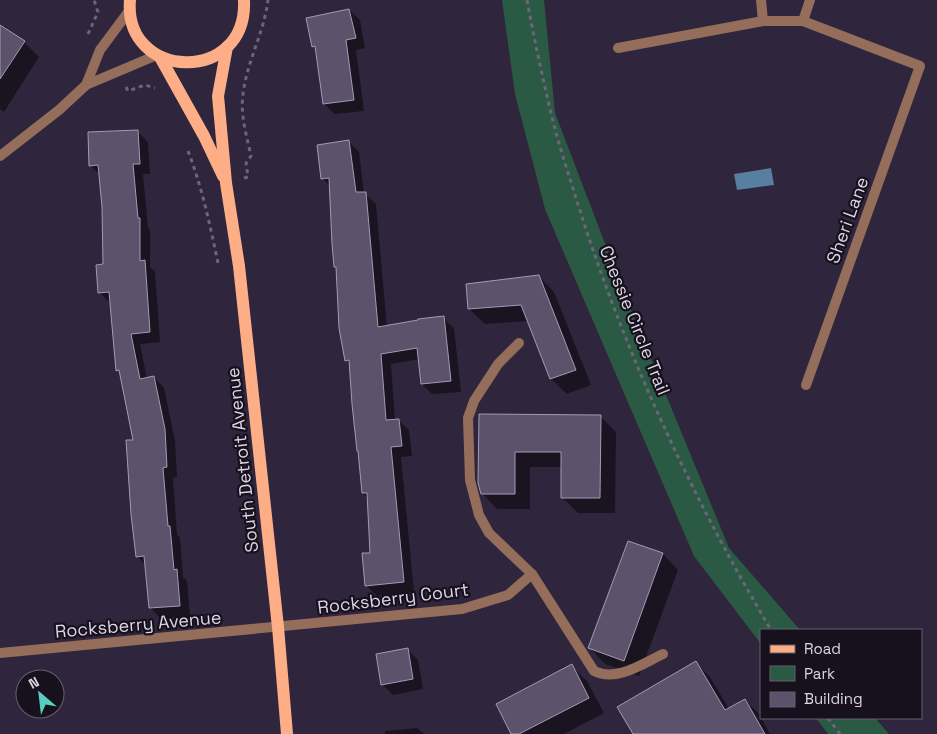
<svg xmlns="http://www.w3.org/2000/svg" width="937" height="734" viewBox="0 0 937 734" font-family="'Space Grotesk',sans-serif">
  <rect width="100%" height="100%" fill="#2f263d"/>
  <g fill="#2b5a44">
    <path d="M502,0H544L555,113L624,293L729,548L800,630H761V644L694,556L545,209L515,94Z"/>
    <path d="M816,718H875L889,734H828Z"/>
  </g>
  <path fill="#587f9f" d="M771,168L774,185L737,190L734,174Z"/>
  <g fill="#0007">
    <path d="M349,10L360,20L365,48L356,50L364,111L335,114L324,104L317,50L313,46Z"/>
    <path d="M0,26L24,42L39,57L4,112L0,109Z"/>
    <path d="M138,132L148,142L150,174H143L148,228L150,230V267L155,272L160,342L140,344L147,379L154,377L164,388L175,441L177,477L173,478L177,534L180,538L183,577L187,581L190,616L160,618L150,607L146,566L137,556L135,441L121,373L117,370L110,303L100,293L104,266L103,207L100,175L90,165Z"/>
    <path d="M349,142L359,152L364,193L376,204L387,327L443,318L454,328L461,392L432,394L422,384L420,359L391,364L395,420H398L409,430L412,456L401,457L414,592L377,596L366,585L371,554L368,499L363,493L351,365L346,360L337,269L335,267L331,187L322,178Z"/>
    <path d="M539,276L554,292L591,385L567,394L551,379L528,321L485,324L469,309Z"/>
    <path d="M480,415L600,416L616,432L615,513H578L562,497V467H530V509H497L482,493Z"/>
    <path d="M629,542L663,554L678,570L639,676L605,664L590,648Z"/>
    <path d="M407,649L418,660L423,689L393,695L382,684Z"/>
    <path d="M696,663L710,677L729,709L745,700L759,714L770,734H634Z"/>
    <path d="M571,666L587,681L604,713L564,734H513Z"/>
    <path d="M417,728L424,734H385V731Z"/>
  </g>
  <g fill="#5c526c" stroke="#a49ab7">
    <path d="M349,9L356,38L346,40L354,100L323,104L315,46L312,47L306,18Z"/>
    <path d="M0,25L25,41L0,79Z"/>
    <path d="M138,130L140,164H133L138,218H140V261L145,260L150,332L131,334L140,379L154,376L165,429L167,467L163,468L168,526H170L174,570L177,569L180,606L149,608L144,556L136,557L131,514L126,440H133L119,370L116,371L109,292L98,293L96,265L103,264L102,207L98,165L89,166L88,132Z"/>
    <path d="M349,140L356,192H366L378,327L418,320V319L444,316L451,381L421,384L417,348L381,354L386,420L399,419L402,446L391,447L404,582L365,586L362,553H370L367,493H362L358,451H357L352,404L349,360L345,361L339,328L336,267H334L332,244L329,178L321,179L317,145Z"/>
    <path d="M539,275L576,370L550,379L521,305L468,309L466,284Z"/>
    <path d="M479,414L601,415L600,498H561V452H515V494H481L478,483Z"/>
    <path d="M628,541L663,553L624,661L588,648Z"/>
    <path d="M408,648L413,679L381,685L376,654Z"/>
    <path d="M696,661L725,710L745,699L765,734H633L617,707Z"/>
    <path d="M572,664L589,698L519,734H511L496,704Z"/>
  </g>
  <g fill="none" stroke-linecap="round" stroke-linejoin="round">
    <g stroke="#6d6579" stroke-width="3" stroke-dasharray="4 4" stroke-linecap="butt">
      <path d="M527,0C535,43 544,86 555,129C561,152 569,175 576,198C623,349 690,494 771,630"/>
      <path d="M88,34L98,12L94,0"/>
      <path d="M126,87L128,91L145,85L155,88"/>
      <path d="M188,151C202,187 210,225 218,263"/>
      <path d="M244,178L248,177L246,163L251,156C247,137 240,115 243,94C247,61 264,33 268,0"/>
      <path d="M828,718L840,734"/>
    </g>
    <path stroke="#946d5b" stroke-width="10" d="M519,343L498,364L474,401L468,418L470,480L479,515L489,533L532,574L594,671C617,682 642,664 663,654"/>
    <g stroke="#946d5b" stroke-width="10">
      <path d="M761,0L763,21"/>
      <path d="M803,21L810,0"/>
      <path d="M618,48L763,21H803L920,66L806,385"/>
      <path d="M86,85L100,50L129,11"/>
      <path d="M0,156L59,110L86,85L157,55"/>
      <path d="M0,653L462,609L508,595L532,574"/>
    </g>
    <g stroke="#fdae87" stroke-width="12">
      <path d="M130,0C123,81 248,85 244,0"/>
      <path d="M227,47L218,96L226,183L239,266L278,627L287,734"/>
      <path d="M160,57L204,136L223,176"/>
    </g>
  </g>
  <g text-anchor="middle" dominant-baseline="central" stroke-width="4.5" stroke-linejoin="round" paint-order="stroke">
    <g font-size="18" fill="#dbd5e5" stroke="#16111c">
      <text transform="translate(847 220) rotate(-70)">Sheri Lane</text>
      <text transform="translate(635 320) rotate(68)">Chessie Circle Trail</text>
      <text transform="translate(242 460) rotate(-96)">South Detroit Avenue</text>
      <text transform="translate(393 598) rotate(-7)">Rocksberry Court</text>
      <text transform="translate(138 624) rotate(-5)">Rocksberry Avenue</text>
    </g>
  </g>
  <rect x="760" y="629" width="162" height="90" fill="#16111c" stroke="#655f6c"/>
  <rect x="770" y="645" width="25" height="8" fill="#fdae87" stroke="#655f6c"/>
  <text x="804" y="654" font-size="15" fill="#dbd5e5">Road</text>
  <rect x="770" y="666" width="25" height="15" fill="#2b5a44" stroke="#655f6c"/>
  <text x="804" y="679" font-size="15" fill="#dbd5e5">Park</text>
  <rect x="770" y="692" width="25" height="15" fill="#5c526c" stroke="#655f6c"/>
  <text x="804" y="704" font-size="15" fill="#dbd5e5">Building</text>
  <g transform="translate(40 694) rotate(332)"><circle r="24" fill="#16111c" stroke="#655f6c"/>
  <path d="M0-4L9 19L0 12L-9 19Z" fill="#57cec1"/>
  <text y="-8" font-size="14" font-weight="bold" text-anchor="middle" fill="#dbd5e5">N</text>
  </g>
</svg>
